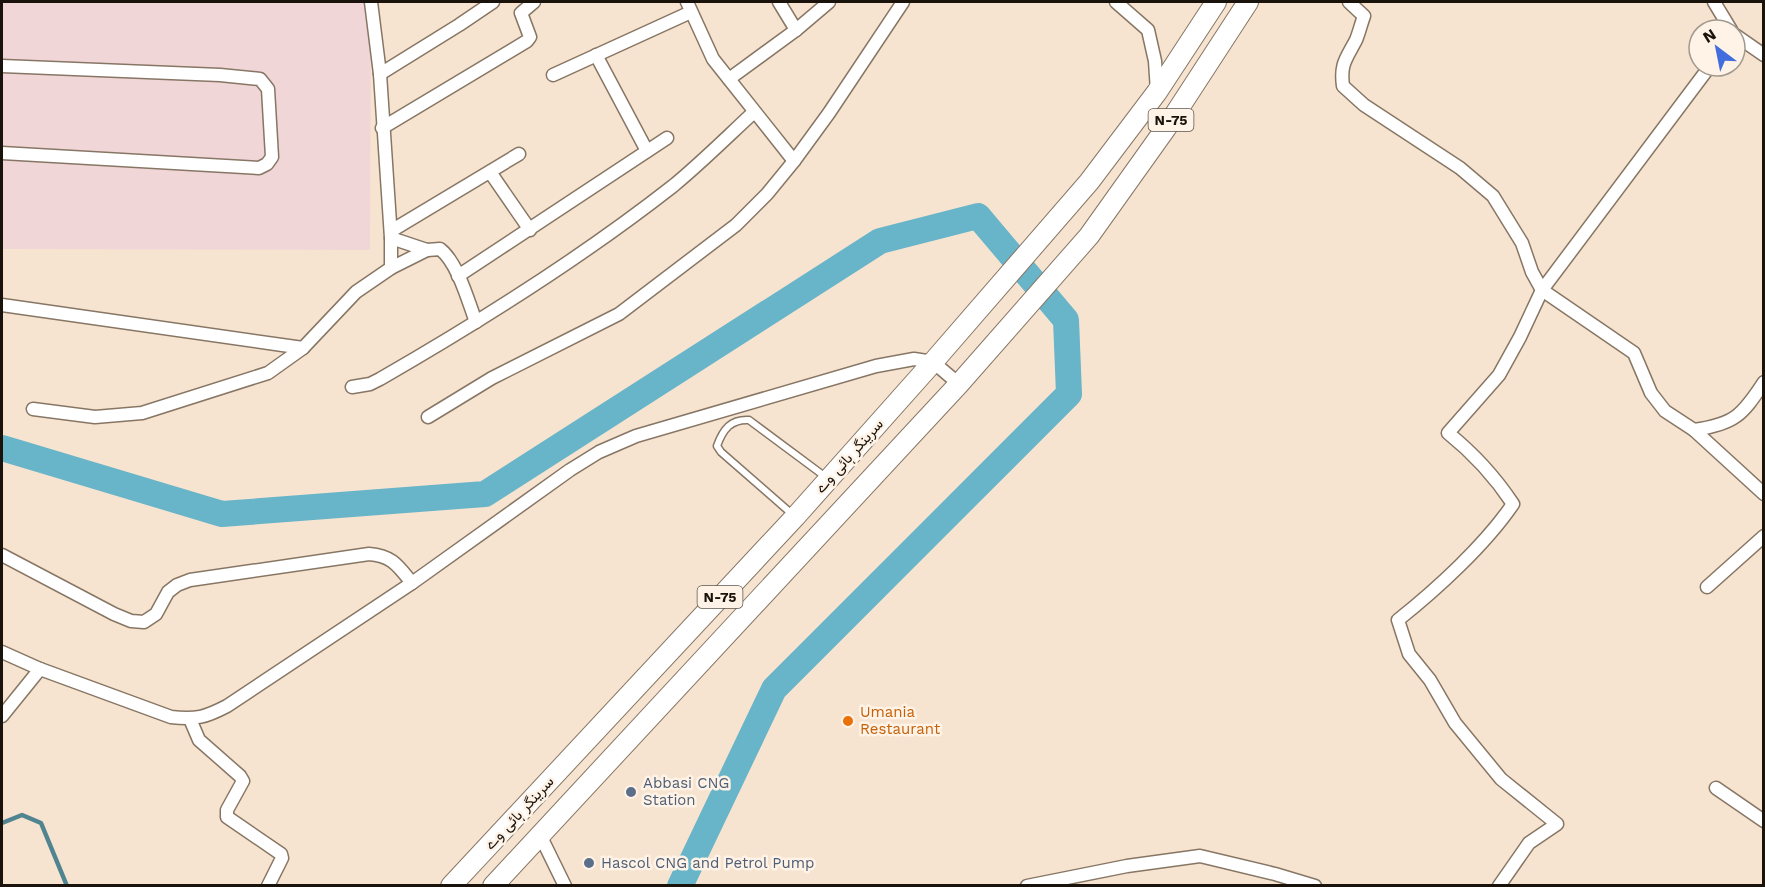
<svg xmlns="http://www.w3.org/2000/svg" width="1765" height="887" viewBox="0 0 1765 887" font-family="'Work Sans',Vazirmatn,sans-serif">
  <rect width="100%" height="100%" fill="#f7e4d0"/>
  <path fill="#f1d6d8" d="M2,2H371L370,250L2,249Z"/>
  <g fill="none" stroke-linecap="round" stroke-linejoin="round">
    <path stroke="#508490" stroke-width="4.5" d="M2,823L22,815L41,823L67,886"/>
    <path stroke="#68b4c8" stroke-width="26" d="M2,448L222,514L485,494L880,241L978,216L1066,320L1069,394L774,689L680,886"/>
    <g stroke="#877664" stroke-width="9">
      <path id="service" d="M792,514L721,452L717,446C723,429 731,419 749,420L827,478"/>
    </g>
    <g stroke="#877664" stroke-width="15">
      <g id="minor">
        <path d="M371,2L380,74L391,238L427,250L440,249C458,263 468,301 476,322"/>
        <path d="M687,2L713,59L794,161"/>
        <path d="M779,2L796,30"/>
        <path d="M1116,2L1148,30L1155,61L1157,91"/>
        <path d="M1349,2L1364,16C1361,24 1359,33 1356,40C1346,59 1340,64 1343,86L1364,105L1460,168L1493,196L1522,243L1532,272L1542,290L1634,353L1651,393L1665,411L1694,430L1764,494"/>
        <path d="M1714,2L1731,30"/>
        <path d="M1735,35L1764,55"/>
        <path d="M596,55L647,151"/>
        <path d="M2,66L220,75L260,79L268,89L272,157L267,164L259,168L2,153"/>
        <path d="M380,74L459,25L493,2"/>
        <path d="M553,75L691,12"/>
        <path d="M729,79L796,30L829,2"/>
        <path d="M382,128L527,41L530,37L521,13L534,2"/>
        <path d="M490,172L530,230"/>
        <path d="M391,231L519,154"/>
        <path d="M391,268L427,250"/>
        <path d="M458,276L667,138"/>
        <path d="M2,305L303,348"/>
        <path d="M352,387L370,384L380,379C481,321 581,258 673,186C701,163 727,137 754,112"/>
        <path d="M33,409L95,417L142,413L268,373L303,348L356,292L391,268V238"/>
        <path d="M428,417L492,378L619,314L736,225L767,194L794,161L829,113L903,2"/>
        <path d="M1694,430C1734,424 1742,416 1764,382"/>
        <path d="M2,555L114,614L131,621L144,622L156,614L168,592L177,585L190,580L369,554C393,556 398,566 412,583"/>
        <path d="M1707,587L1764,536"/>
        <path d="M2,652L40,669L171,717C196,720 206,717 227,706L412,583L570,470L599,452L636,436L876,366L914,359L933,362L959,384"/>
        <path d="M2,716L40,669"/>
        <path d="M190,719L199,740L240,776L243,781L227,810V817L281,854L282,858L268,886"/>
        <path d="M1716,788L1764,821"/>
        <path d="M540,835L565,886"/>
        <path d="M1027,886L1127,866L1200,856L1275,874L1315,886"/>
        <path d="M1499,886L1529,843L1557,824L1501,779L1455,723L1430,680L1409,654L1398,620C1437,589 1485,545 1513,504C1495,477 1473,453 1448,433L1499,375L1520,337L1542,290L1710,66"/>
      </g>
    </g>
    <g stroke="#877664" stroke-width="22">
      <g id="trunk">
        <path d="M451,886L795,517L933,362L1089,182L1157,92L1216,2"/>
        <path d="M493,886L959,384L1089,236L1166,128L1248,2"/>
      </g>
    </g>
    <use href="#service" stroke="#fff" stroke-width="6"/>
    <use href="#minor" stroke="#fff" stroke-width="12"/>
    <use href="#trunk" stroke="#fff" stroke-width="20"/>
  </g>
  <circle fill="#e8710a" stroke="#fef3e6" stroke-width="2" cx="848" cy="721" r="6"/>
  <g fill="#5c6f8a" stroke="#fef3e6" stroke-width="2">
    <circle cx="631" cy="792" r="6"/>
    <circle cx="589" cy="863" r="6"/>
  </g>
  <g text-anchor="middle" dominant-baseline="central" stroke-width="5" stroke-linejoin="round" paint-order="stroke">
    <g fill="#fef3e6" stroke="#5e564d" stroke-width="1.5">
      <rect x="1148.5" y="109" width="45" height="22" rx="4.5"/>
      <rect x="697.5" y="586" width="45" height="22" rx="4.5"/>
    </g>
    <g font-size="14" font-weight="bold" fill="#19130c">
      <text x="1171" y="120">N-75</text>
      <text x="720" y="597">N-75</text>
    </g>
    <g font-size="15" fill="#19130c" stroke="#fef3e6">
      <text transform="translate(849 456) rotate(-48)">سرینگر ہائی وے</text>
      <text transform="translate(519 813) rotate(-47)">سرینگر ہائی وے</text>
    </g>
    <g font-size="15" fill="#c56008" stroke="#fef3e6" text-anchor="start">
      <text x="860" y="712">Umania<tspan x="860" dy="17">Restaurant</tspan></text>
    </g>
    <g font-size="15" fill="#4e5e75" stroke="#fef3e6" text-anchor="start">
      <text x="643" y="783">Abbasi CNG<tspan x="643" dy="17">Station</tspan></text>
      <text x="601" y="863">Hascol CNG and Petrol Pump</text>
    </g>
  </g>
  <rect width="1765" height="887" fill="none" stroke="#19130c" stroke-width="6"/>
  <g transform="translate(1717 48) rotate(328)"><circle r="28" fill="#fef3e6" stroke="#a2998f" stroke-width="1.5"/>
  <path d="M0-4.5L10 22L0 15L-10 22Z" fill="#416dde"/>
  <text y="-9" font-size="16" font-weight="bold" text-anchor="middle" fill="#19130c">N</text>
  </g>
</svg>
